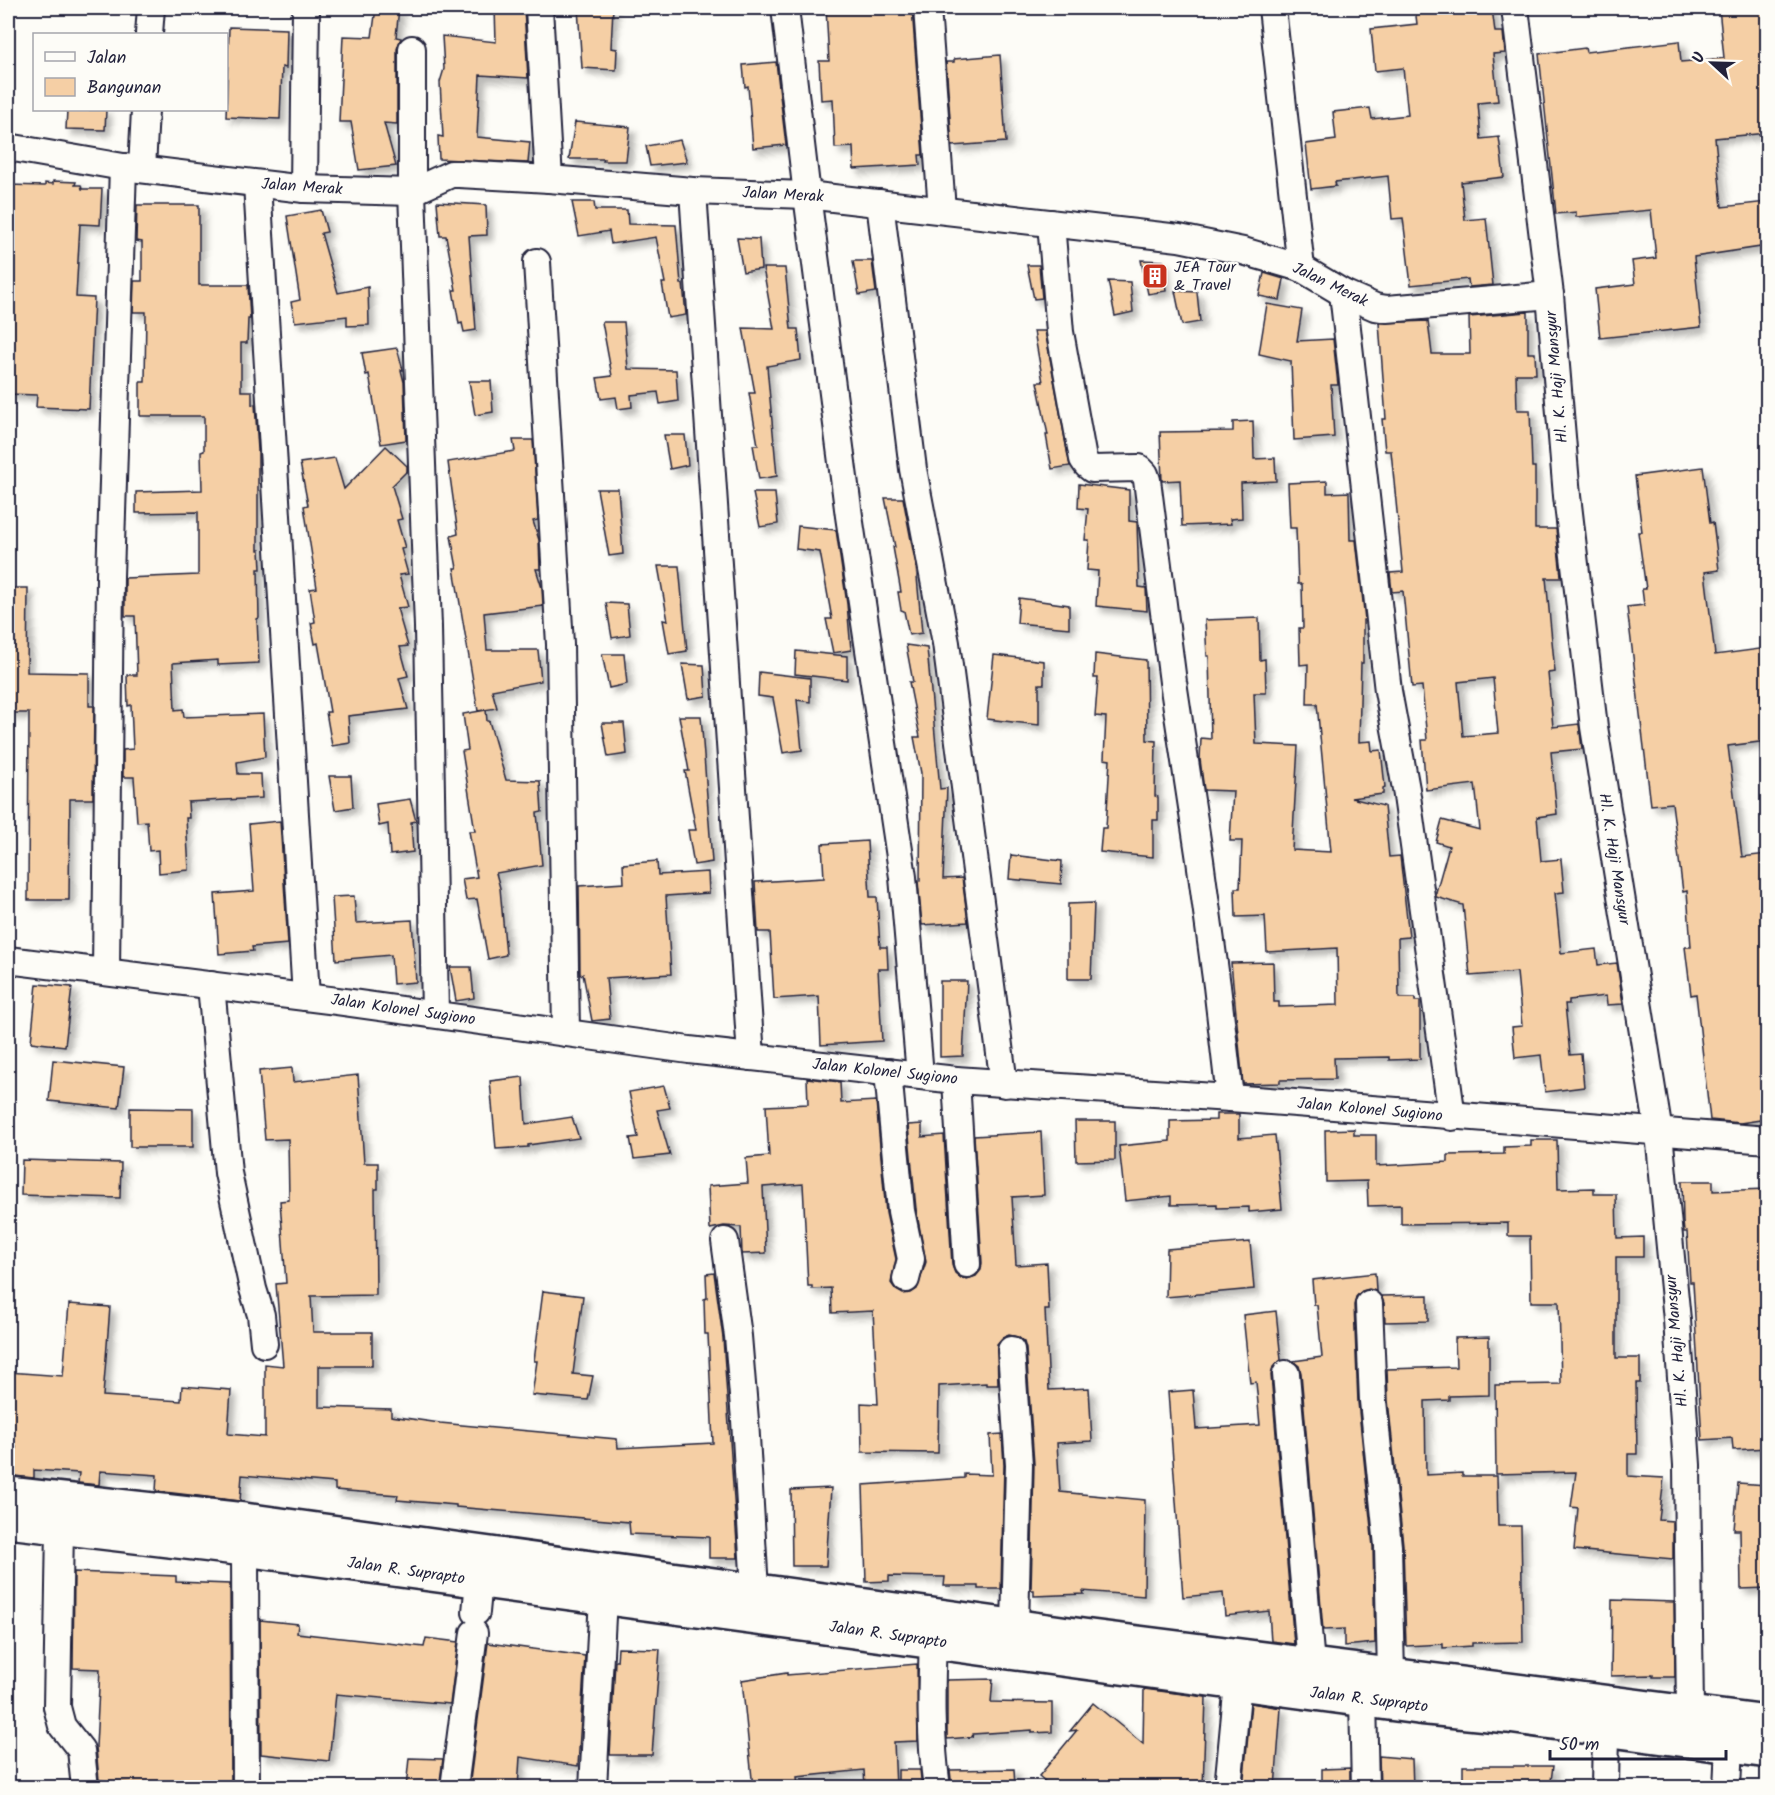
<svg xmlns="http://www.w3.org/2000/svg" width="1775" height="1795" viewBox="0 0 1775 1795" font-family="Kalam,sans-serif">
  <defs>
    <filter id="shadow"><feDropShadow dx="5.5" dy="5.5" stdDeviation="3" flood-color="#0004"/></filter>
  </defs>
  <rect width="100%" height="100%" fill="#fdfcf7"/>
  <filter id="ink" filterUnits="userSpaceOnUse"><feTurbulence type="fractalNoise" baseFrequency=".0167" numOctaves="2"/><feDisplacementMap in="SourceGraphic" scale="12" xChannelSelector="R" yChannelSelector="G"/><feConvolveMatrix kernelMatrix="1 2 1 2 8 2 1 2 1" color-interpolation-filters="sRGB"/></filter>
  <g filter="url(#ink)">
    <g fill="#f5cfa5" stroke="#22223b" stroke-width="1.5" fill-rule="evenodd" filter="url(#shadow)">
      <path d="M376,8H399L396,37L401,38L397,49V124L384,123L396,166L359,170L351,122H339L343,36L372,37Z"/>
      <path d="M495,8H524L528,78L480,75L477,137L530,142L528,163L439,159L438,136L443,137L440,82L444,69L442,36L496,42Z"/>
      <path d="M578,8H613L611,48L617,49L616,70L582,68Z"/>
      <path d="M826,8H912L923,155H919L920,165L854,169L853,147L835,148L833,99L821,100L819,61H829Z"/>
      <path d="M1415,8H1492L1495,32H1503L1505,53L1493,54L1498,101L1478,103L1481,139L1499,137L1504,177L1461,182L1465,220L1486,218L1493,285L1469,287L1468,279L1411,285L1403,218L1392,219L1388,176L1335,182L1336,186L1311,189L1306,144L1336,140L1333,112L1370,108L1372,119L1408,115L1403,68L1375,71L1371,29L1417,24Z"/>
      <path d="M1719,8H1767V133L1715,138L1722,207L1767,202V246L1694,257L1701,327L1600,338L1595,289L1635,284L1632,261L1656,258L1651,210L1576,217V212L1556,214L1539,54L1585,48L1586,52L1679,41L1681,62L1724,58Z"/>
      <path d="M229,27L287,29L286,68L282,67L280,119L226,117Z"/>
      <path d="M1000,55L1006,142L952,146L946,62H954V59Z"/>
      <path d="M776,62L786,145L753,148L748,86L745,87L743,65Z"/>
      <path d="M67,110H106L105,130L66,129Z"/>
      <path d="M575,122L630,127L626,161H603L604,159H569Z"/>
      <path d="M680,140L687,162L650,166L646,146Z"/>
      <path d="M53,181L76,182L75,185H81L82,189H102L100,225L80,224L76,297L94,298L89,409L36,407L37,395L8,394V185L45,186V183L53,184Z"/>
      <path d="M437,202L486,205L487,235L469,236L476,330L464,332L462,323L459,324L453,290H456L446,236H440Z"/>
      <path d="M572,202H594L595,210H627L628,224L676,225L681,284H683L686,315L668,318L662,283H665L656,237L611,244L609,231L579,236Z"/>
      <path d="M137,205H199V285H248L250,319H248L247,343H241V391H252V405L255,404L258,450V550H260L261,569H258L259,618L257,619L259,663L218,665V660L173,663L175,710L183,709L184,717L263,714L265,757L237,762L238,774H261L262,798L188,802L189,818H186L189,870L159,873L158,850L149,851L147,821L137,822L134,777H123V750L133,749L131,705L128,706L127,675H137L135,616H125V578L198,575V512L136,513V492L202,490L201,452L204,451V416H140V382H145L146,312H133L134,281H142V242L136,241Z"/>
      <path d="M321,210L327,232L321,233L338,293L368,287L369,325L347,326V316L295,322L291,302L300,300L287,216Z"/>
      <path d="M737,238L759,239L761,269L743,272Z"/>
      <path d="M1141,260L1163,261L1166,291L1148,294Z"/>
      <path d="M853,261H872L876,292L859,295Z"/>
      <path d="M1027,265H1039L1042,298L1034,299Z"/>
      <path d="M763,268H785L791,329H798L801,360L767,366L777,476L759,479L753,445H758L749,393H755L743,328L774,329Z"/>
      <path d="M1264,273L1284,279L1280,300L1259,296Z"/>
      <path d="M1108,281L1130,282L1133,312L1115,316Z"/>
      <path d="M1175,291L1197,292L1200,322L1182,325Z"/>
      <path d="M1267,304L1302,310L1297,341L1333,339L1338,385H1331L1334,437L1294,440L1291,361L1259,354Z"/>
      <path d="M1528,312V353H1535L1536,374H1516L1517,410H1530L1532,467H1535V529H1556L1561,576V578H1546L1555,672L1548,673L1553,727L1579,724L1582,749L1551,752L1557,814L1537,817L1541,861L1561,859L1564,892L1555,893L1561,953L1596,949L1598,965L1617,963L1623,1004L1607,1005L1606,996L1569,1000V1004H1565L1570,1055L1581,1054L1584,1087L1545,1092L1541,1055L1515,1058L1512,1027L1522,1026L1517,972L1470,976L1463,905L1436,897V892L1449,846L1436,842L1442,820L1480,830L1475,784L1426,790L1422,740H1427L1422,686L1412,687L1403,591L1392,592L1390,573L1403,572L1391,451H1385L1382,419H1386L1379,323L1428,321L1432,354H1470L1469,317ZM1493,678L1498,733L1463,736L1458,682Z"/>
      <path d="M602,322H624L628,369L676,370L678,401L660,404L658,392L631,395L632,407L618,409L616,397L601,399L597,378L612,376Z"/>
      <path d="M1034,331H1045L1070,466L1052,469L1046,435H1048L1037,382H1043Z"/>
      <path d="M397,348L403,370H401L404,382L406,440L381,444L369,374L366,375L362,353Z"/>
      <path d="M469,381H491L493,412L475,415Z"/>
      <path d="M1253,421L1254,459L1275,458L1276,481L1241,483L1242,518L1230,519L1231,524L1182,526L1180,480L1162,481L1160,432L1233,431V422Z"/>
      <path d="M664,435H685L688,465L670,469Z"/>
      <path d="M513,440H533L538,520L533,521L539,540L540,569H536L542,588L543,606L484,613L487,650H538L541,681L492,690L497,708L478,711L454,568H457L451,536L458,534L448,462L515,451Z"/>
      <path d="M386,446L407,466V471L392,486L402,519L397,520L405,548L401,549L408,574L399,575L408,607L397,608L408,646L400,647L408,676L399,678L408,709L348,716L350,743L332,746L326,712H330L318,643L315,644L311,623L315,622L310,589L317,588L304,506L308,505L300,463L335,458L344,489Z"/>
      <path d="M1703,467L1710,523L1713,522L1719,570L1705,572L1715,655L1767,648V694L1761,695L1767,741L1728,746L1742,857L1767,854V1119L1740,1123L1710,1120L1696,994L1691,995L1685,947H1691L1687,891L1683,892L1672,803L1651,805L1627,607L1644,605L1642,589H1646L1638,532H1642L1635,476Z"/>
      <path d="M1327,481V493L1349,492L1350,540H1356L1365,620H1363V663H1361L1359,742L1371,741L1372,751L1381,750L1385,787L1383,788V794L1351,798L1384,806L1389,857L1400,856L1409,937L1398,938L1399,998H1415V1001H1420V1059L1389,1060V1057L1334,1058L1335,1079L1280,1080V1083L1243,1084L1231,963L1273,962L1274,1002H1279V1007L1338,1005L1337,948L1267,952L1265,916L1236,917L1235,888H1240L1242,841H1230L1233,791L1204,790L1200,759L1201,738L1211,739L1209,656H1207L1205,620L1259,618L1260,660L1265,659L1266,693H1254L1256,744L1298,746L1292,850L1331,852L1317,704H1307L1308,664L1300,665L1299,628H1303L1302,584H1298L1296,528H1290L1288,483Z"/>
      <path d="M1079,484L1129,490V521L1137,522L1139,587L1146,588L1147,611L1096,606L1098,571L1087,570L1089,540H1085L1088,509L1078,508Z"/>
      <path d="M597,489H618L623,554L609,556Z"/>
      <path d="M753,493H775L778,524L760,527Z"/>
      <path d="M885,498H903L916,566L922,633L909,635L904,611L901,610L898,592H901L893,547H895Z"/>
      <path d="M798,526L836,530L847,604L851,650L833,653L826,619H832L820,552L796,549Z"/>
      <path d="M658,566H679L687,651L669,654L663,620L668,621Z"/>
      <path d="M8,588H28L27,672L89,673V706H94L93,799H70L69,900H28L29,713H8Z"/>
      <path d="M1019,598L1069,605V628L1017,623Z"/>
      <path d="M606,603L627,604L630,635L612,638Z"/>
      <path d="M906,645L927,648L940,789L947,788L943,879L962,878L968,922L922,925L918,881H920L921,773L914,737H920L909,682H913Z"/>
      <path d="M796,651L847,656V680L795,674Z"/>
      <path d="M602,654H624L627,684L609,688Z"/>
      <path d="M1095,654L1146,660L1147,740L1156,741L1155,796L1158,797V820H1153V857L1100,852L1102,828H1106L1110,760L1104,759L1106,717L1095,716L1098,678H1094Z"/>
      <path d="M994,655L1044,661V684H1039V725L987,719Z"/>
      <path d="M682,664L704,665L706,696L688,699Z"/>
      <path d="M759,672L810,678V702L797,700L802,750L783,753L773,698L758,696Z"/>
      <path d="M486,710L487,721H489L506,780L540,781L542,812L537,813L542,865L496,873L500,888L506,955L488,959L477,899L466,900L462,879L477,877L469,831H475L462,751L468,750L463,714Z"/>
      <path d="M679,716H701L712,862L694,865L688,830H696L685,771H689Z"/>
      <path d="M602,723H624L627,754L608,757Z"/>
      <path d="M329,776H351L353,807L335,810Z"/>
      <path d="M410,799L416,821L411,822L413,852L390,855L388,824L379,826L376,804Z"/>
      <path d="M280,821L288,944L252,947L253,951L219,954L215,894L254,891L249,824Z"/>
      <path d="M867,841L870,897H877L880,947H887L888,969H878L882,1041L821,1045L819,996L774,999L770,932H758L755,882L824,878L822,844Z"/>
      <path d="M1011,855L1062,861L1061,884L1009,879Z"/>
      <path d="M657,861L658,875L708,872L709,893L666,896L671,974L606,978L610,1019L592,1021L583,974L580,975L579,886L624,883L623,864Z"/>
      <path d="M354,896L356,923L412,920L416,982L393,984L391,955L336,960L332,897Z"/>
      <path d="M1094,903L1091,979H1068V904Z"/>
      <path d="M450,967H471L474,998L456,1001Z"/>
      <path d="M940,981H967L963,1056L940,1057Z"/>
      <path d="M37,984L72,987L65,1046L31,1042Z"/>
      <path d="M53,1060L124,1067L119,1108L49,1101Z"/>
      <path d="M292,1068L293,1082L358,1075L364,1163H378V1189H375L376,1295L311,1296L313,1332H372V1366H319V1407L391,1409V1416L440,1423L617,1439L618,1448L713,1443L708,1334H705L704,1299L707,1298L706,1274L714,1273L723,1338L738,1558H709V1537L630,1534L629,1522L456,1507V1505L397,1500L398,1495L335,1490V1483L242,1475L240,1501L156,1491L157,1475L100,1471L99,1485L78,1483L79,1473L34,1470V1478L14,1476L16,1447H8V1372L63,1376L69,1304L110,1307L103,1396L181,1401L182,1386L231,1390L228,1434L265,1437V1364L283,1366L276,1284L286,1283L280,1201L289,1200L288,1139L265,1140L259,1071Z"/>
      <path d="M523,1077L526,1124L572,1117L579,1138L528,1145V1147L496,1149L490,1081Z"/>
      <path d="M807,1078L840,1082L841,1103L876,1101L886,1213L896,1259L891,1283L896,1290L903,1294L911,1293L917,1289L926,1262L916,1209L908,1125L922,1124V1137L944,1135L952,1265L955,1273L961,1278L967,1279L976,1276L981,1270L982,1263L974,1136L1041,1132L1044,1195L1012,1197L1016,1265L1047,1263L1049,1310H1045L1049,1390L1089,1388L1092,1441L1057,1443L1060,1492L1145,1500L1144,1596L1083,1591L1084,1594L1034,1596V1590H1031L1034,1464L1026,1349L1024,1342L1018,1337L1009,1335L1002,1338L997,1344L998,1385H986V1383L939,1386L938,1453L862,1452L861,1403L878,1404L873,1311L832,1313L831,1288L812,1289V1286H808L803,1184L763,1187L766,1253L742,1254L741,1227L724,1226L710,1229L708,1186L748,1183L746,1158L769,1156L766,1106L808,1104Z"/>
      <path d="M664,1086L670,1108L657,1110L670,1155L634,1159L630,1138L638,1137L629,1092Z"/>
      <path d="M130,1108L193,1109V1147H130Z"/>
      <path d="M1216,1114H1239V1138L1275,1135L1282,1209L1249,1212V1207L1217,1208V1204L1171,1205V1196L1125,1201L1119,1146L1170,1141V1121L1216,1120Z"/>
      <path d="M1075,1121H1115V1160L1076,1161Z"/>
      <path d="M1354,1129V1135H1376V1166L1448,1162V1155L1504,1154V1147L1531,1146V1140H1557L1558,1189L1594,1188V1194H1616L1617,1238L1643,1237V1257H1616V1358H1640V1383H1636L1637,1454H1628V1476L1664,1478L1659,1520L1673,1521V1559L1574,1550L1578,1508L1571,1507L1576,1472L1496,1474L1495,1385L1561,1384L1559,1302H1531L1530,1236H1508V1223L1401,1224V1205L1368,1206L1367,1181L1326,1182L1325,1130Z"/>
      <path d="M22,1160L121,1163L120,1198L21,1195Z"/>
      <path d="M1682,1181H1713V1191L1767,1189V1448L1733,1450L1732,1438L1702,1440L1693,1282H1690L1687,1232H1684L1683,1222Z"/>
      <path d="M1250,1242L1254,1289L1166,1297L1167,1249Z"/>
      <path d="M1375,1273L1376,1291L1369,1289L1362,1291L1356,1297L1354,1305L1358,1402L1373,1547L1375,1643L1344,1646V1629L1323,1630L1301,1373L1299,1366L1293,1361L1322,1357L1317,1305H1314L1312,1280Z"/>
      <path d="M543,1291L583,1296L573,1374L593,1376L588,1400L532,1395L537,1361H534Z"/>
      <path d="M1428,1295V1321L1385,1322L1384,1303L1381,1296Z"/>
      <path d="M1276,1311L1281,1360L1273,1367L1271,1375L1294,1644L1271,1641L1269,1611L1225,1616L1223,1593L1183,1597L1168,1392L1193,1390L1196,1429L1260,1425L1256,1382L1250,1383L1243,1315Z"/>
      <path d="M1489,1337V1395L1449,1396V1400L1425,1401L1426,1475L1462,1473V1476H1497L1498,1526H1521L1523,1642L1472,1643V1646L1443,1648V1644L1406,1646L1403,1545L1388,1400L1387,1369L1456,1367L1455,1338Z"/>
      <path d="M1002,1434L1004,1465L1001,1589H978V1586H944L945,1577L889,1576V1581L866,1582L863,1485L964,1478V1474L992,1475L990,1435Z"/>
      <path d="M1738,1483L1767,1485V1588L1741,1589L1740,1530H1734Z"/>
      <path d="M831,1488L826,1566H792L791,1490Z"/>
      <path d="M74,1572L176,1576V1582L230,1584L231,1788H165L99,1780L96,1747L100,1669L73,1668Z"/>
      <path d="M1612,1600L1674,1602L1675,1677H1653V1675L1611,1676Z"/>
      <path d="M260,1620L298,1624L297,1633L341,1638L424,1647L426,1638L458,1642L450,1704L336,1694L329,1761L261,1754Z"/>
      <path d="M488,1643L585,1656L578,1766L520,1757L518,1788H469Z"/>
      <path d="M618,1648L660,1649L652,1755H610L615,1661H617Z"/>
      <path d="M917,1664L918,1741L894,1742L896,1788H865L864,1770L797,1777L798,1788H753L742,1680L787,1673V1675Z"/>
      <path d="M993,1679L991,1702L1052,1703V1732L1032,1733V1730L973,1734L972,1737L947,1739V1680Z"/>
      <path d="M1144,1689L1206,1697L1203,1788H1053L1039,1776L1077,1730L1070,1731L1093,1703L1143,1744Z"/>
      <path d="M1251,1703L1281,1708L1275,1788H1243Z"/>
      <path d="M1379,1756L1412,1759L1413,1788H1380Z"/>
      <path d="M409,1758L443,1759L439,1788H406Z"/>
      <path d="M1463,1766H1553L1550,1788H1463Z"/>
      <path d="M1350,1768V1788H1322V1769Z"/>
      <path d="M1014,1769L1015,1788H952L950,1770Z"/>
      <path d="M898,1770H920L922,1788H898Z"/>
    </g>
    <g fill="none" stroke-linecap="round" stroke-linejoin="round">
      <g stroke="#22223b" stroke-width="30">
        <g id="minor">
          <path d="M539,8L549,179"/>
          <path d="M785,8L807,195L849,516L903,877L920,1075"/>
          <path d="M927,8L942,210"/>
          <path d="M1272,8L1301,268"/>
          <path d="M1515,8L1550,295L1567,496L1594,727L1659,1133L1677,1320L1687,1465L1690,1712"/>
          <path d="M149,34L151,8"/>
          <path d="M412,49V192L428,627L435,1014"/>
          <path d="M8,147L123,167L304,189L412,192L451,174H459L549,179L693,191L807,195L1179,238L1243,251L1301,268L1343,293L1375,307L1387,309L1550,295"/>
          <path d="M142,169L145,110"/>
          <path d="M257,184L306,997"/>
          <path d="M304,189L306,8"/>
          <path d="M693,191L751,1057"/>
          <path d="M880,203L913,469L946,643L1004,1084"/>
          <path d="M1051,223L1060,332L1083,459L1087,465L1092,469L1139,468L1145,474L1147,480L1173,682L1200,860L1217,986L1230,1098"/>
          <path d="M537,262L560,644L566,1033"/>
          <path d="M1343,293L1388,691L1406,789L1452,1117"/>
          <path d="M8,960L337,1001L689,1050L956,1080L1230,1098L1768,1140"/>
          <path d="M106,972L110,576L123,167"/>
          <path d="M211,985L228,1173L253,1289L261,1315L264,1344"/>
          <path d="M888,1072L901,1211L911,1259L906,1279"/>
          <path d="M956,1080L967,1264"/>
          <path d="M725,1241L738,1336L745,1420L755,1590"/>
          <path d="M1369,1304L1373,1401L1388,1546L1391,1675"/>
          <path d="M1011,1350L1019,1465L1015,1626"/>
          <path d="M1286,1374L1311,1665"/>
          <path d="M60,1527L57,1707L62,1726L81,1750L85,1788"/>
          <path d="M245,1549L246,1788"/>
          <path d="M476,1612L479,1581"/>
          <path d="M933,1641C931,1690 930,1739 937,1788"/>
          <path d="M1363,1699L1365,1788"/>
          <path d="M454,1788L474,1633"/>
          <path d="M593,1788L603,1597"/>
          <path d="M1228,1788L1238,1683"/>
          <path d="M1605,1788L1606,1729"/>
          <path d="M1727,1788L1729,1746"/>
        </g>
      </g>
      <g stroke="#22223b" stroke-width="38">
        <g id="highway">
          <path d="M8,1494L244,1520L1083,1636L1768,1723"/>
          <path d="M8,1521L245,1549L1418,1707L1508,1716L1768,1751"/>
        </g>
      </g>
      <use href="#minor" stroke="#fdfcf7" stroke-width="26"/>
      <use href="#highway" stroke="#fdfcf7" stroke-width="33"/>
    </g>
  </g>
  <defs>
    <g id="building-square" transform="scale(1.35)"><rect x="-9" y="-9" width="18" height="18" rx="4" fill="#c8321e" stroke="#fdfcf7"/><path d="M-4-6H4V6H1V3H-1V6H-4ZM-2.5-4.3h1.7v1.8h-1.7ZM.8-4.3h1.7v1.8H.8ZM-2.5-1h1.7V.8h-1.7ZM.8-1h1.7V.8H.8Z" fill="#fff"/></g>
  </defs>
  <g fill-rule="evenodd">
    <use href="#building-square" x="1155" y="276"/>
  </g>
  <g text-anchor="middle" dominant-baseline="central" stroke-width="4.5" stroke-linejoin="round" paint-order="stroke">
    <g font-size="16" fill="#22223b" stroke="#fdfcf7">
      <text transform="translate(302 187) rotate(4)">Jalan Merak</text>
      <text transform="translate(783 195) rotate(3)">Jalan Merak</text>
      <text transform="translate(1330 285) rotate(26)">Jalan Merak</text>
      <text transform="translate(1557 377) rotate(-95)">Hl. K. Haji Mansyur</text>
      <text transform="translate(1614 859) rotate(81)">Hl. K. Haji Mansyur</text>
      <text transform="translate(403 1010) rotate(8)">Jalan Kolonel Sugiono</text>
      <text transform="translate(885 1072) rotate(6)">Jalan Kolonel Sugiono</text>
      <text transform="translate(1370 1110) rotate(5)">Jalan Kolonel Sugiono</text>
      <text transform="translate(1677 1341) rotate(-95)">Hl. K. Haji Mansyur</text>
      <text transform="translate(406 1571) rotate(8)">Jalan R. Suprapto</text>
      <text transform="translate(888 1635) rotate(8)">Jalan R. Suprapto</text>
      <text transform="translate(1369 1700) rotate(7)">Jalan R. Suprapto</text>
    </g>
    <g font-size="16" fill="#22223b" stroke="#fdfcf7" text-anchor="start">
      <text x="1174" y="267">JEA Tour<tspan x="1174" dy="18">&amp; Travel</tspan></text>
    </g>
  </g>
  <rect width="1775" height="1795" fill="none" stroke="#fdfcf7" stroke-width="30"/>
  <rect x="15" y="15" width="1745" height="1765" fill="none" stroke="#22223b" stroke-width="2" filter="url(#ink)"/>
  <rect x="33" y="33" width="195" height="78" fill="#fdfcf7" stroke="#a5a5ac" stroke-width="1.5"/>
  <rect x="45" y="52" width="30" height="9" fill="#fdfcf7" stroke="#a5a5ac" stroke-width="1.5"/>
  <text x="87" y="63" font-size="18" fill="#22223b">Jalan</text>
  <rect x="45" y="78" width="30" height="18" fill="#f5cfa5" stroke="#a5a5ac" stroke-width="1.5"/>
  <text x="87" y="93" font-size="18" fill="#22223b">Bangunan</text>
  <g transform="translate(1712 63) rotate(292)" stroke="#fdfcf7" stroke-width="4.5" paint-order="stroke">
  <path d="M0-4.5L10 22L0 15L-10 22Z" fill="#22223b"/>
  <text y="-9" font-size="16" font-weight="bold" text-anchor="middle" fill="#22223b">U</text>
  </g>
  <path d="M1550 1750v9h176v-9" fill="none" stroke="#22223b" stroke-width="3"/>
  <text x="1559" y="1750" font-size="18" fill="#22223b" stroke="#fdfcf7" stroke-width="4.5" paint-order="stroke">50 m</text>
</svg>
